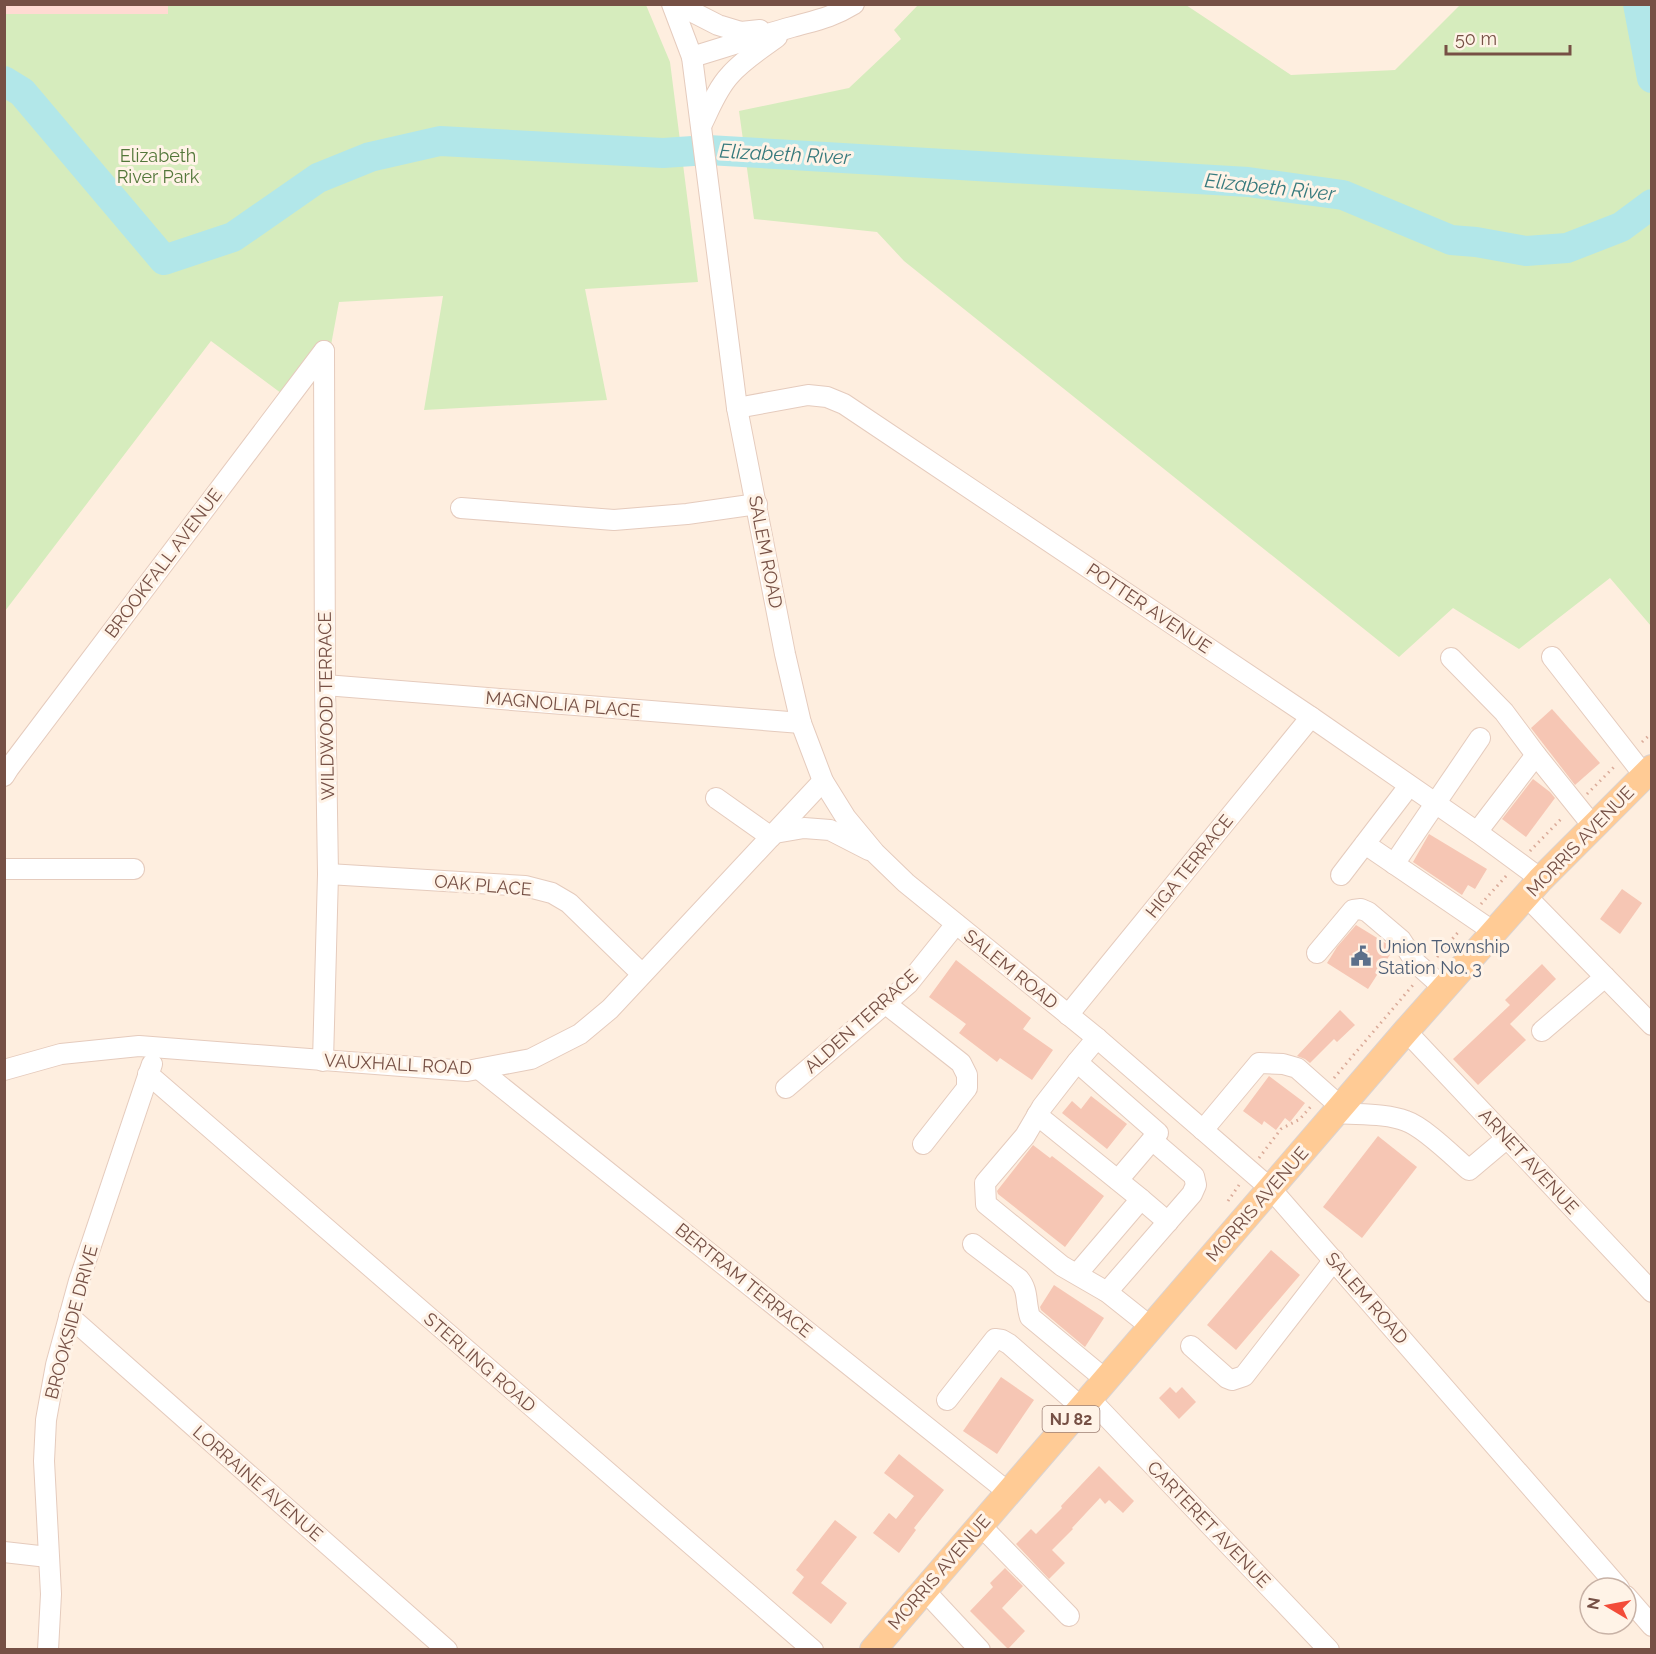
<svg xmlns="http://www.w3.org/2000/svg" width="1656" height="1654" viewBox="0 0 1656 1654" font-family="Raleway,sans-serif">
  <rect width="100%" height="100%" fill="#feeedf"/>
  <path fill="#ffdad2" d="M4,5H168V14H5Z"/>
  <g fill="#d6ecbd">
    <path d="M168,4L646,5L670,62L698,282L585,289L607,400L424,410L443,296L339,302L326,372L289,399L211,341L5,611V14H168Z"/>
    <path d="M918,5H1186L1291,75L1395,70L1460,5H1651V626L1610,578L1519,649L1453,608L1399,657L904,261L877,232L754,219L739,111L849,88L901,39L894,30Z"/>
  </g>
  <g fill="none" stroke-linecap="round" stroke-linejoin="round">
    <g stroke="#b2e7e9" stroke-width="30">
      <path d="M1638,4L1652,78"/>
      <path d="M4,81L22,92L164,260L233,237L318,178L370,157L440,141L663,153L708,150L1248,182L1343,195L1451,240L1476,242L1526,251L1567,248L1621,227L1652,204"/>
    </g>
  </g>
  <g fill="#f6c6b4">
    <path d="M1552,709L1600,763L1575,785L1531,728Z"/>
    <path d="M1533,779L1550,792L1555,798L1526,837L1502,819Z"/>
    <path d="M1429,834L1487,869L1475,889L1468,885L1462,895L1413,862Z"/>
    <path d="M1622,889L1642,903L1620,934L1600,919Z"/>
    <path d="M1356,925L1387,944L1393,950L1368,989L1327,963L1337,947Z"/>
    <path d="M956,960L1031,1018L1023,1029L1053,1050L1032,1080L1000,1058L997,1062L959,1033L966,1024L929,997Z"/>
    <path d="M1542,964L1556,979L1510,1024L1526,1040L1478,1085L1453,1059L1510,1005L1505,1000Z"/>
    <path d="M1340,1010L1355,1025L1337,1042L1334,1039L1310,1063L1305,1059L1297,1056Z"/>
    <path d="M1269,1076L1305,1103L1290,1122L1285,1118L1276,1130L1264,1121L1262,1125L1243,1111Z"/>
    <path d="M1091,1096L1127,1124L1107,1149L1062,1113L1072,1101L1081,1109Z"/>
    <path d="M1378,1136L1417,1167L1362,1238L1323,1207Z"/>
    <path d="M1033,1145L1050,1158L1052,1156L1104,1196L1065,1247L998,1194L997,1191Z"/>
    <path d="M1271,1250L1300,1275L1236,1350L1207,1325Z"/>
    <path d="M1054,1285L1104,1318L1085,1347L1041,1310L1040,1307Z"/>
    <path d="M1001,1377L1034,1400L997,1454L963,1431Z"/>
    <path d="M1170,1387L1176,1393L1182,1387L1196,1402L1179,1419L1159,1398Z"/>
    <path d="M899,1454L944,1490L914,1528L916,1530L899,1553L873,1533L889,1513L896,1519L914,1496L884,1473Z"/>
    <path d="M1099,1466L1134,1501L1123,1513L1109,1500L1105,1504L1100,1498L1072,1528L1073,1529L1052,1550L1065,1563L1049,1579L1016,1544L1031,1529L1036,1534L1062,1508L1061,1506Z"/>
    <path d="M835,1520L857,1537L821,1583L847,1603L831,1624L792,1593L804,1577L796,1570Z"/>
    <path d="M1005,1568L1023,1586L1002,1608L1025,1631L1008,1649L970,1611L993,1587L990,1583Z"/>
  </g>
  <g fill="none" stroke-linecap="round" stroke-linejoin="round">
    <g stroke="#e5cbbd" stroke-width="22">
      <g id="minor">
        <path d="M672,4L692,57L737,408L785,654L801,723L823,781L846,818L875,853L906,883L1097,1038L1271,1189L1619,1588"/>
        <path d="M677,4L718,25L741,32L760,30"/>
        <path d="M692,57C725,47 759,36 792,27C817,20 831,18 854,4"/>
        <path d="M702,124C710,108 717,89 730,75C743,60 761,49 777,37"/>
        <path d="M737,408L808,395L827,397L844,404L1311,717L1477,832L1541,879"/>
        <path d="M461,508L614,520L687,514L757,504"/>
        <path d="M1552,657L1644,775"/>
        <path d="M1451,658L1504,712L1536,755L1593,826"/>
        <path d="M325,685L801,723"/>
        <path d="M4,776L9,768L324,351"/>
        <path d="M716,798L771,837"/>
        <path d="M1477,832L1536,755"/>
        <path d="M775,833L804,828L830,830L869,850"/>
        <path d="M1365,844L1494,932"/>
        <path d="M1394,864L1480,738"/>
        <path d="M4,869H134"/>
        <path d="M328,874L525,886L552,893L569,903L642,974"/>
        <path d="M1341,875L1409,786"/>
        <path d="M1526,896L1652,1025"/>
        <path d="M1317,953L1353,910L1361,909L1368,912L1401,940L1416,963L1445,989"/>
        <path d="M886,1004L961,1063L967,1075V1088L923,1144"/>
        <path d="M1068,1015L1311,717"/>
        <path d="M1406,1031L1652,1292"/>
        <path d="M1542,1031L1605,977"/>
        <path d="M1097,1038L1077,1062L1042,1107L1025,1136L985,1183L986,1204L1062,1266L1107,1292L1151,1327"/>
        <path d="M323,1061L328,874L325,685L324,351"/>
        <path d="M1077,1062L1158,1133L1118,1180"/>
        <path d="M479,1069L1008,1492"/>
        <path d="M4,1070L61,1054L139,1046L467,1071L531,1059L580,1034L610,1009L823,781"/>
        <path d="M148,1074L813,1650"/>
        <path d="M786,1088L908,984L956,924"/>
        <path d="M1336,1113C1357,1115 1386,1113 1406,1121C1424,1127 1454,1157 1469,1170L1507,1138"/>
        <path d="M1037,1115L1141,1199L1168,1222"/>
        <path d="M1203,1130L1259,1063L1283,1064L1297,1068L1341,1107"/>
        <path d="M973,1244L1019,1279C1029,1291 1025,1302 1030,1317L1106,1380"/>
        <path d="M1077,1274L1141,1199"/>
        <path d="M1107,1292L1192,1194L1196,1185L1194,1176L1152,1140"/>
        <path d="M69,1316L447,1650"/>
        <path d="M1191,1346L1227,1378L1232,1380L1244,1376L1334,1260"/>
        <path d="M1089,1398L1329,1650"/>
        <path d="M947,1400L995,1339L1002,1340L1009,1344L1081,1407"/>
        <path d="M980,1525L1069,1616"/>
        <path d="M4,1552L48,1557"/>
        <path d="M924,1590L980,1650"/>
        <path d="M1626,1596L1652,1626"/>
        <path d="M48,1650L51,1594L44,1461L46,1420L56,1365L79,1281L152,1064"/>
      </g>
    </g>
    <g stroke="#dbd2cf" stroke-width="28">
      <path id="major" d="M873,1650L1406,1031L1541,879L1652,768"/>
    </g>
    <g stroke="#daaa98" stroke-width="3" stroke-dasharray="1.5 4.5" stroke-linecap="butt">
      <path d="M1642,742L1652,733"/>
      <path d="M1587,794L1614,767"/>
      <path d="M1530,851L1563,817"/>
      <path d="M1481,904L1507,875"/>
      <path d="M1437,957L1460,930"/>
      <path d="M1334,1078L1413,985"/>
      <path d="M1259,1158L1281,1129L1300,1119L1313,1104"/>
      <path d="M1228,1201L1239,1185"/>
    </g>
    <use href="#minor" stroke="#fff" stroke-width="20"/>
    <use href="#major" stroke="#ffcb95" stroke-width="26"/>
  </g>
  <defs>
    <g id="civic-bare" transform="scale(1.62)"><path d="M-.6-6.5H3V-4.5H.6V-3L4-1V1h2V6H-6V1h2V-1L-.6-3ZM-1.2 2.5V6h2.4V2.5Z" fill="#5c6f8a" stroke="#fff3e7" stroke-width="2.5" paint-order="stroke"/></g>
  </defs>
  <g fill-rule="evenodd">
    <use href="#civic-bare" x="1361" y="956"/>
  </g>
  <g text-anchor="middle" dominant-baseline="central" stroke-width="6" stroke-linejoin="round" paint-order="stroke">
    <rect fill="#fff3e7" stroke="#9f8176" stroke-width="1.5" x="1042.5" y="1406" width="57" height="26" rx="4.5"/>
    <g font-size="16" font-weight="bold" fill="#765045">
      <text x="1071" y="1419">NJ 82</text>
    </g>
    <g font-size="18" fill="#53773a" stroke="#fff3e7">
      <text x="158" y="155">Elizabeth<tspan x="158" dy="21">River Park</tspan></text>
    </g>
    <g font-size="18" fill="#765045" stroke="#fff3e7">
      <text transform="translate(766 552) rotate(79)">SALEM ROAD</text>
      <text transform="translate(163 563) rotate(-53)">BROOKFALL AVENUE</text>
      <text transform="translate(1149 608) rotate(34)">POTTER AVENUE</text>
      <text transform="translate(563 704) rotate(5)">MAGNOLIA PLACE</text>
      <text transform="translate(326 706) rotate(-91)">WILDWOOD TERRACE</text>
      <text transform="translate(1580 841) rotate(-46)">MORRIS AVENUE</text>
      <text transform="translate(1189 866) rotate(-51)">HIGA TERRACE</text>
      <text transform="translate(483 885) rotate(5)">OAK PLACE</text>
      <text transform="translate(1011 969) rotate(39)">SALEM ROAD</text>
      <text transform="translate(861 1021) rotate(-42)">ALDEN TERRACE</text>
      <text transform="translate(398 1064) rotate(3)">VAUXHALL ROAD</text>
      <text transform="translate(1529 1161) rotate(47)">ARNET AVENUE</text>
      <text transform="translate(1257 1204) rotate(-49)">MORRIS AVENUE</text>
      <text transform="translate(744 1280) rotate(39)">BERTRAM TERRACE</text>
      <text transform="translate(1367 1298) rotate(49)">SALEM ROAD</text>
      <text transform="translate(71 1322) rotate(-75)">BROOKSIDE DRIVE</text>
      <text transform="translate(480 1362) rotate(41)">STERLING ROAD</text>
      <text transform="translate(258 1483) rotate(41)">LORRAINE AVENUE</text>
      <text transform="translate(1209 1524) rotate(46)">CARTERET AVENUE</text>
      <text transform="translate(939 1572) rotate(-49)">MORRIS AVENUE</text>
    </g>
    <g font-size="18" fill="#4e5e75" stroke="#fff3e7" text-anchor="start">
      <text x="1378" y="946">Union Township<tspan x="1378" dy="21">Station No. 3</tspan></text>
    </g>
    <g font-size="20" font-style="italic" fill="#377a7d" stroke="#fff3e7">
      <text transform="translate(785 154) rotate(3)">Elizabeth River</text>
      <text transform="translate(1270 187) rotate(6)">Elizabeth River</text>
    </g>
  </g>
  <rect width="1656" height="1654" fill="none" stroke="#765045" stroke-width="12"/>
  <g transform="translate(1608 1606) rotate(280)"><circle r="28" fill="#fff3e7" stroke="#c8b2a6" stroke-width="1.5"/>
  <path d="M0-4.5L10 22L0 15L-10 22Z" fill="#f34c39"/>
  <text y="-9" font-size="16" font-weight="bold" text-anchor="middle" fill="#765045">N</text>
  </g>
  <path d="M1446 45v9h124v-9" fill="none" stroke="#765045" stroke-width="3"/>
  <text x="1455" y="45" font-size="18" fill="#765045" stroke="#fff3e7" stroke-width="4.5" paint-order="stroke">50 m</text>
</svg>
